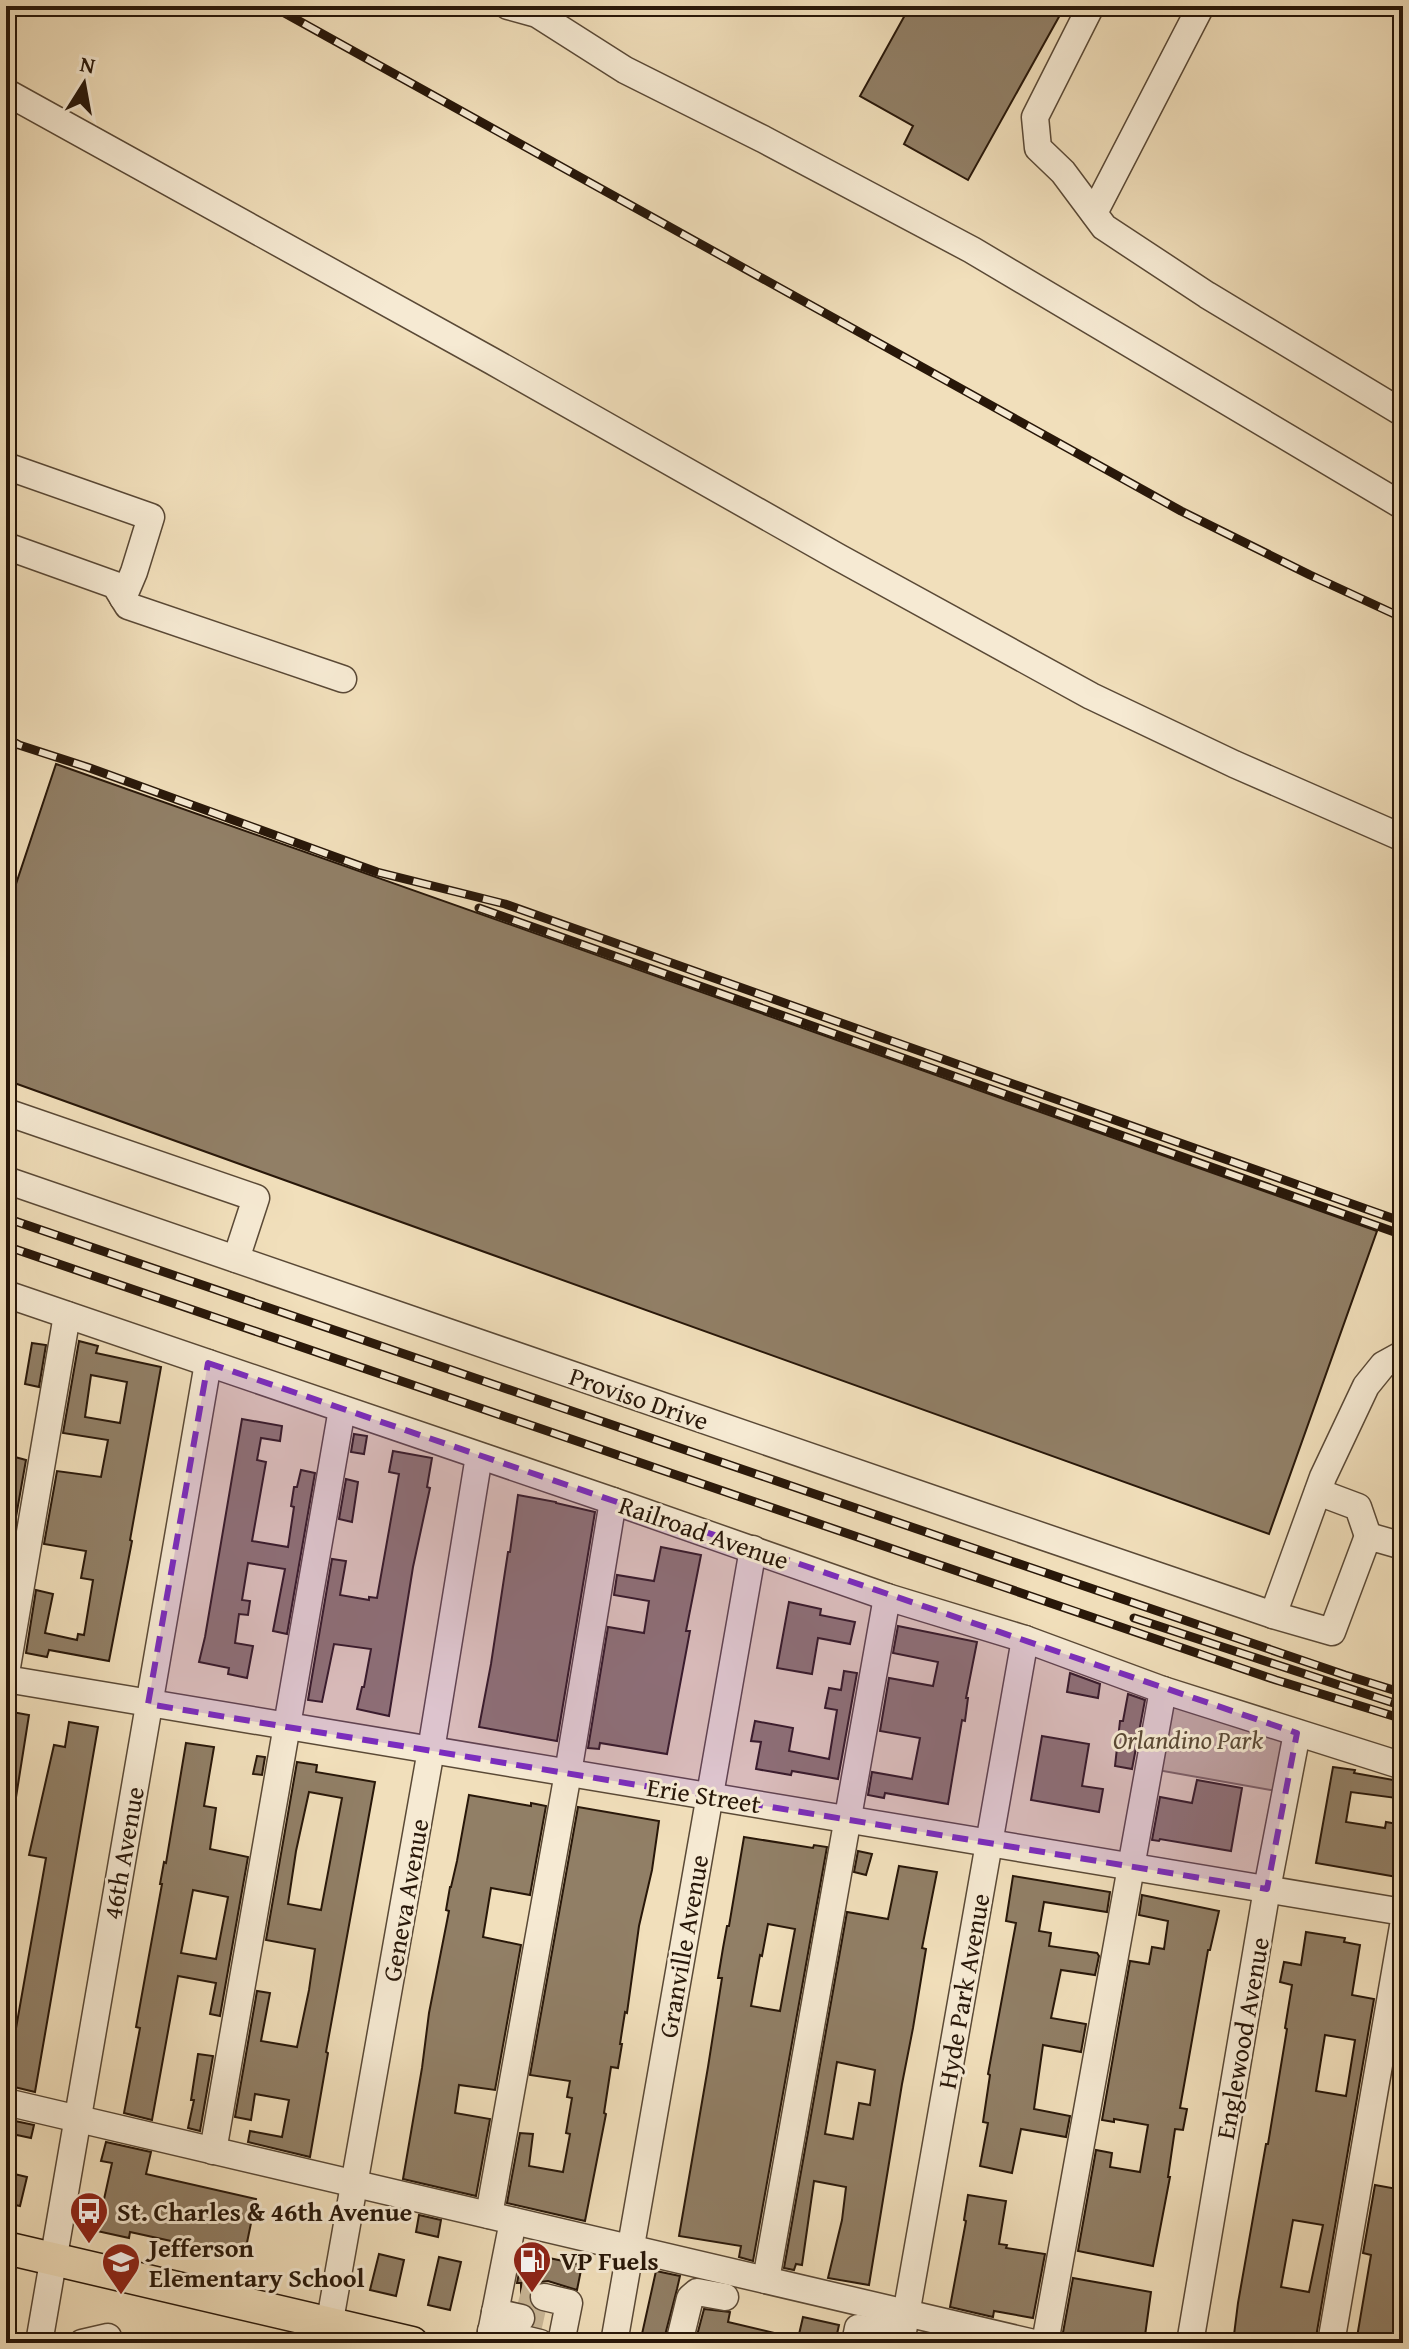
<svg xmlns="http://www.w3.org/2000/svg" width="1409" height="2349" viewBox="0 0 1409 2349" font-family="'Gentium Book Plus',serif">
  <rect width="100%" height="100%" fill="#f1dfbb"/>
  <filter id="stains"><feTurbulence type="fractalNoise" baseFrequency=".0025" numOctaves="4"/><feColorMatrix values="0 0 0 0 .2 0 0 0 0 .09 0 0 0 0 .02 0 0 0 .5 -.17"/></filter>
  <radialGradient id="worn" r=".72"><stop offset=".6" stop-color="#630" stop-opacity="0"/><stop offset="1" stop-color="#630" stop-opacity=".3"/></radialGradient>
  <path fill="#cfbd9d" stroke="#7c6a53" stroke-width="2" d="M1159,1692L1299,1736L1288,1793L1146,1768Z"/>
  <g fill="#917f66" stroke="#281709" stroke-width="2" fill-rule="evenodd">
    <path d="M910,6H1065L968,180L904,144L913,126L860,96Z"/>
    <path d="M56,764L1377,1231L1269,1534L6,1080V914Z"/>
    <path d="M79,1341L98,1346L96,1353L161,1367L130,1540L132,1541L109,1661L49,1650L47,1657L26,1653L36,1590L53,1594L45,1633L77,1640L78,1634L84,1635L93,1580L81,1578L86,1551L44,1544L57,1471L101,1477L108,1440L63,1433ZM91,1375L127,1382L120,1423L85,1417Z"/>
    <path d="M32,1343L46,1345L39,1387L25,1384Z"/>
    <path d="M242,1419L282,1426L280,1441L261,1438L257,1460L266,1462L252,1541L288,1547L294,1507L291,1506L294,1487H297L301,1470L315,1473L287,1634L273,1631L285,1569L248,1563L242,1600L250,1601L248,1615L239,1614L235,1643L253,1646L247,1678L228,1674L229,1668L199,1662L205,1637Z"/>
    <path d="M354,1434L367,1436L364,1454L351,1452Z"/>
    <path d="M393,1451L432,1458L427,1487L430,1488L413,1567L389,1716L357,1709L362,1687H364L371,1649L334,1644L322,1702L308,1700L332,1559L346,1561L340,1595L369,1600V1597L377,1598L399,1474L389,1472Z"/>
    <path d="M15,1457L26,1460L13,1534L6,1533V1519L14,1477L10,1476Z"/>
    <path d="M346,1479L358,1482L352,1522L339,1519Z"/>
    <path d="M518,1495L556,1502V1503L595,1512L557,1741L479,1727L491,1664L508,1552H510Z"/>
    <path d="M661,1547L701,1555L686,1631H690L667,1754L600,1743L599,1749L588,1748L608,1627L644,1633L649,1601L614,1595L617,1575L654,1581Z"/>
    <path d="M789,1602L821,1609L820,1615L855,1622L850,1644L818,1638L812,1674L777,1668Z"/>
    <path d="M898,1626L977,1642L966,1698H968L965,1721L962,1720L948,1804L885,1793L884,1798L868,1795L872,1772L912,1779L920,1738L880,1731L889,1678L933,1686L938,1662L893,1653Z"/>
    <path d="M844,1671L857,1673L838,1779L792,1771L791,1775L756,1769L761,1742L751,1741L755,1721L793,1728L789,1751L829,1759L837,1710L825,1708L829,1688L841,1690Z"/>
    <path d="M1070,1673L1100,1684L1098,1698L1067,1692Z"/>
    <path d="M1128,1694L1145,1700L1132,1769L1115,1766L1120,1721H1123Z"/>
    <path d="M12,1712L29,1715L14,1810L6,1809V1752Z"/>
    <path d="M69,1722L98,1727L35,2092L6,2085L46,1858L29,1855L54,1745L65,1747Z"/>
    <path d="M1042,1736L1089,1744L1082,1786L1103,1789L1099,1812L1031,1800Z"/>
    <path d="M186,1743L214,1747L204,1806L216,1808L210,1849L248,1857L220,2016L210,2014L216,1983L178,1976L152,2120L124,2113L140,2028L136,2027L162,1884H160L164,1862L166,1863ZM193,1890L228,1897L216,1959L181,1953Z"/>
    <path d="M257,1756L265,1757L262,1775L253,1774Z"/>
    <path d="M297,1762L317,1765L316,1772L375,1782L326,2052L328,2053L310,2157L248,2142L250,2131L282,2137L289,2100L255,2094L251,2120L235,2117L257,1991L270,1993L261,2041L297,2047L309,1990L315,1949L266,1940ZM309,1792L342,1798L321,1910L288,1904L296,1851Z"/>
    <path d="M1333,1767L1355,1770L1354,1773L1399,1781L1396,1798L1351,1792L1346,1822L1385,1828L1386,1822L1403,1825V1878L1316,1863Z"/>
    <path d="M1197,1780L1242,1788L1231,1851L1160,1839L1159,1841L1152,1840L1160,1797L1192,1803Z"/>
    <path d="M469,1795L531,1806V1803L546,1806L530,1895L491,1888L483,1937L521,1945L495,2090L459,2085L455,2113L490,2119L476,2196L403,2179L422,2068L429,2013L449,1911L446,1910L450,1887H451L457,1861Z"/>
    <path d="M578,1807L659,1821L652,1870L639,1926L627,2013L625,2012L620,2044H622L618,2068L611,2067L604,2113L606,2114L585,2221L507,2203L520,2133L533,2134L529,2166L563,2172L570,2134L566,2133L572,2098L567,2097L570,2081L530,2075Z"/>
    <path d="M744,1837L813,1848L814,1845L827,1847L753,2261L739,2257L741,2246L679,2236L708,2067L722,1978H718L723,1948L727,1926H729ZM768,1924L795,1929L780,2011L751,2006L760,1955L762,1956Z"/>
    <path d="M858,1851L872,1854L866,1875L854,1872Z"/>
    <path d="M899,1866L937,1872L922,1948L926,1949L913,2028L902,2084L869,2285L828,2278L842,2220L846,2187L814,2181L802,2265L796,2264L794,2270L784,2268L847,1912L888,1919ZM837,2062L875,2070L870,2105L859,2103L853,2139L825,2134Z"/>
    <path d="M1013,1876L1110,1892L1107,1912L1044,1902L1039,1931L1051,1933L1049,1946L1097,1953L1099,1956L1095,1975L1061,1970L1051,2018L1086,2024L1081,2052L1043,2045L1034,2109L1070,2116L1066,2137L1021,2129L1012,2173L980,2166L988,2123L983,2122L990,2075L988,2074L1016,1923L1006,1921Z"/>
    <path d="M1142,1895L1219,1911L1210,1950H1208L1180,2108L1187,2109L1183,2130L1175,2129L1168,2177H1170L1153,2266L1078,2251L1096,2150L1112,2153L1110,2167L1140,2172L1148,2125L1114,2119V2122L1102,2120L1130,1961L1149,1964L1152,1947L1164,1949L1168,1921L1139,1915Z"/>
    <path d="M1306,1932L1345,1938L1344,1942L1360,1945L1352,1995L1374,1999L1315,2343H1233L1238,2303L1266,2144H1268L1287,2029L1285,2028L1292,1985L1280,1982L1284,1962L1301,1965ZM1325,2035L1355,2040L1346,2096L1316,2091ZM1293,2220L1323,2225L1309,2292L1281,2287Z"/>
    <path d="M198,2054L213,2056L200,2131L188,2128L194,2100H191Z"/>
    <path d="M15,2121L34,2125L31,2138L12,2134Z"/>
    <path d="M106,2142L151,2152L146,2174L256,2199L244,2257L130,2232L129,2238L97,2231L112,2163L101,2161Z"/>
    <path d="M6,2172L27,2177L20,2206L6,2203Z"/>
    <path d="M1375,2185L1403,2190V2343H1356L1371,2255L1363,2253Z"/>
    <path d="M968,2195L1006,2201L999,2244L1007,2245L1006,2248L1045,2254L1033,2318L994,2311L993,2317L950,2307L966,2221L964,2220Z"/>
    <path d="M419,2215L441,2220L438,2237L416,2232Z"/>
    <path d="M379,2254L404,2260L396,2296L370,2290Z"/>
    <path d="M439,2257L461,2262L450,2310L428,2305Z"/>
    <path d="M522,2258L548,2263L549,2258L582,2265L577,2290L548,2281L540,2282L533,2286L529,2293V2301L531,2306L521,2302V2283H517Z"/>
    <path d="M656,2271L680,2276L677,2289L663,2343H640Z"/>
    <path d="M1073,2278L1151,2292L1144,2343H1092L1062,2338Z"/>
    <path d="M704,2309L730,2312L728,2322L791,2337L790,2343H695Z"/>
    <path d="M803,2317L839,2325L835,2343H797Z"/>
  </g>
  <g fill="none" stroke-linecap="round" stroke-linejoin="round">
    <g stroke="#c9b797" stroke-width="26" stroke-dasharray="26 13" stroke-linecap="butt">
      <path d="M521,2291L544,2297"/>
      <path d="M521,2318L543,2323"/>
    </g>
    <g stroke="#5a4936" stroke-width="29">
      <g id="minor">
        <path d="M508,6L537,14L625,70L763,139L972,250L1403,506"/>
        <path d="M1091,6L1035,117L1038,148L1063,172L1104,227L1207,295L1403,413"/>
        <path d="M6,92L492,361L838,557L1091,696L1234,764L1403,838"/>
        <path d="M1094,213L1201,6"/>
        <path d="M6,466L151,517L134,572L123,598"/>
        <path d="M6,546L115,585L128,606L343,679"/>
        <path d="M6,1112L256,1198L236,1259"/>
        <path d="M6,1180L971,1512L1273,1615L1332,1632L1368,1536L1403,1546"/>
        <path d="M6,1294L613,1501L887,1597L1025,1639L1163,1690L1403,1766"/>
        <path d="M1318,1492L1358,1507L1368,1536"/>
        <path d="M1273,1615L1323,1477L1366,1386L1383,1365L1403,1354"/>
        <path d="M6,1673L67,1315"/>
        <path d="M6,1679L1403,1912"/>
        <path d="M6,2102L1034,2343"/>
        <path d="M213,2151L342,1409"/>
        <path d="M489,2215L568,1773L613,1501"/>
        <path d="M766,2280L887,1597"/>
        <path d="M544,2297L569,2303L561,2343"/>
        <path d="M495,2312L521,2318"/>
        <path d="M491,2331L540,2343"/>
        <path d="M39,2343L208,1363"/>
        <path d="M82,2343L108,2337"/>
        <path d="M326,2343L431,1750L479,1456"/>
        <path d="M489,2343L513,2221"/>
        <path d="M614,2343L753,1549"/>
        <path d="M679,2343L690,2298L697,2292L725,2297"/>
        <path d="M855,2343L858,2328L903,2336"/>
        <path d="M901,2343L1025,1639"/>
        <path d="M1045,2343L1163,1690"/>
        <path d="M1190,2343L1267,1889L1297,1733"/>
        <path d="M1331,2343L1403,1926"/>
      </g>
    </g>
    <g stroke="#281709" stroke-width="35">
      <path id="major" d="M6,2248L412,2343"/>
    </g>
    <use href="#minor" stroke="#f6ead3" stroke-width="26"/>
    <use href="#major" stroke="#f1dfbb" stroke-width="32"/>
    <g stroke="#281709" stroke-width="9">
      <g id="rail">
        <path d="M272,6L1181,511L1310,575L1403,618"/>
        <path d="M6,738L19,745L87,767L377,872L505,904L1403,1222"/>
        <path d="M479,908L1403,1235"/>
        <path d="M6,1218L1345,1675L1403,1693"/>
        <path d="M6,1246L1276,1680L1403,1719"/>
        <path d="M1134,1618L1403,1706"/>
      </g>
    </g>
    <use href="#rail" stroke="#f6ead3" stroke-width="6" stroke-dasharray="18" stroke-linecap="butt"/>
  </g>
  <path fill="#7b2cbf" fill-opacity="0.2" stroke="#7b2cbf" stroke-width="6" stroke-dasharray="16 10" stroke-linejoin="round" d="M208,1363L1297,1733L1267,1889L148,1704Z"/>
  <defs>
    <g id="bus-pin" transform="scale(2)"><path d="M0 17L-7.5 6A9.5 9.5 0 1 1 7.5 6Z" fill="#8f2418" stroke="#f6ead3"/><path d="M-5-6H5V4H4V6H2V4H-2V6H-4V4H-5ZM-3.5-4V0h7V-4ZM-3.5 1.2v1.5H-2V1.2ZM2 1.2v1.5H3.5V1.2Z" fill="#fff"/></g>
    <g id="fuel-pin" transform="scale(2)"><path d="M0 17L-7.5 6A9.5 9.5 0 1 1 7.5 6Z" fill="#8f2418" stroke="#f6ead3"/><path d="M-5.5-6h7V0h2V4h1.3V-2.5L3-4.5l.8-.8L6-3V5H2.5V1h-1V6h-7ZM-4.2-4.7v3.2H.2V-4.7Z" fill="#fff"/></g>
    <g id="school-pin" transform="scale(2)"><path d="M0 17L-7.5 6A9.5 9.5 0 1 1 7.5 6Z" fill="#8f2418" stroke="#f6ead3"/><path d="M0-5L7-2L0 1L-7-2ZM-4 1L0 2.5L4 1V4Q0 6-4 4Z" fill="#fff"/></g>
  </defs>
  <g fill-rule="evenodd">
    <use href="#bus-pin" x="89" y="2211"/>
    <use href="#fuel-pin" x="532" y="2260"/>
    <use href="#school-pin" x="121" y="2262"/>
  </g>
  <g text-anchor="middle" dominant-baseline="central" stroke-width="6" stroke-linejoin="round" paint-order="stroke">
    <g font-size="26" fill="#281709" stroke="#f6ead3">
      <text transform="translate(639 1398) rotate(19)">Proviso Drive</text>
      <text transform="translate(704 1532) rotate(19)">Railroad Avenue</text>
      <text transform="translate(704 1795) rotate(9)">Erie Street</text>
      <text transform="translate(123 1853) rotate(-80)">46th Avenue</text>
      <text transform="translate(405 1900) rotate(-80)">Geneva Avenue</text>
      <text transform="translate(683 1946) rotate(-80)">Granville Avenue</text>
      <text transform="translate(963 1991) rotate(-80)">Hyde Park Avenue</text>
      <text transform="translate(1242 2038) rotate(-80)">Englewood Avenue</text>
    </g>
    <g font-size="26" font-style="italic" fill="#5a4935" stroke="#f6ead3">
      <text x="1188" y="1739">Orlandino Park</text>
    </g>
    <g font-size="26" font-weight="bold" fill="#281709" stroke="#f6ead3" text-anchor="start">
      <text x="117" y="2211">St. Charles &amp; 46th Avenue</text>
      <text x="149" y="2247">Jefferson<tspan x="149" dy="30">Elementary School</tspan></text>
      <text x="560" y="2260">VP Fuels</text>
    </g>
  </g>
  <rect width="1409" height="2349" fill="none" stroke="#f1dfbb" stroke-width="32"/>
  <rect x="8" y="8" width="1393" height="2333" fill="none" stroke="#281709" stroke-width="4"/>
  <rect x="16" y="16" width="1377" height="2317" fill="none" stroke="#281709" stroke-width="2"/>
  <g transform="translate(84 84) rotate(11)" stroke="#f6ead3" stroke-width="6" paint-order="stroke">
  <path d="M0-6L14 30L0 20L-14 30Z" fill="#281709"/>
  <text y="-12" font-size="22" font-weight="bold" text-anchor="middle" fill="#281709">N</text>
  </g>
  <rect width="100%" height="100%" filter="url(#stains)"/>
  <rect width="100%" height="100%" fill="url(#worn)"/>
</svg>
